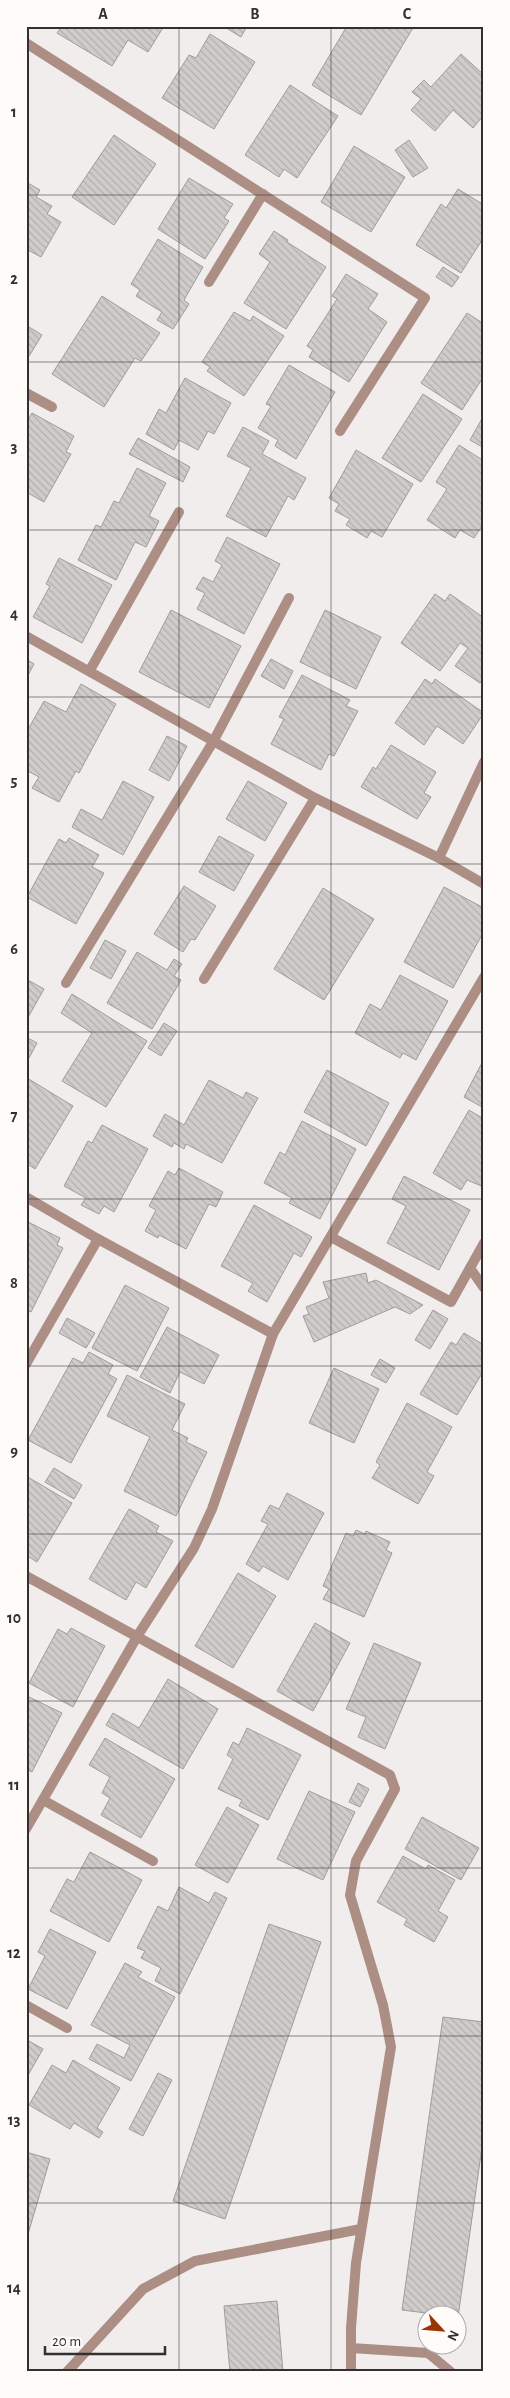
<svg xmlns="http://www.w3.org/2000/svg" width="510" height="2398" viewBox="0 0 510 2398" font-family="'Alegreya Sans',sans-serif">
  <defs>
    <pattern id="building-back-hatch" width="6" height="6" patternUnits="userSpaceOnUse" patternTransform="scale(1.25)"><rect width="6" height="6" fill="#cfccca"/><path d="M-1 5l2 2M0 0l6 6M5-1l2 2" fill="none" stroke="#b2b0ae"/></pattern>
  </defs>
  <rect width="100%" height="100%" fill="#f1edec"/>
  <g fill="url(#building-back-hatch)" stroke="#a09c9b">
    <path d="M62,26H164L148,52L128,40L112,66L57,33Z"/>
    <path d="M223,26H247L241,37Z"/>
    <path d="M347,26H414L361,115L312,85Z"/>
    <path d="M210,34L255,62L214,129L162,98L189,55L196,58Z"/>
    <path d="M461,54L484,75V115L473,128L453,110L435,131L411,110L421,99L412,92L424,80L431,87Z"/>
    <path d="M290,85L338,116L297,178L284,169L279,177L245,155Z"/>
    <path d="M114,135L156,164L114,225L72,197Z"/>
    <path d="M409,140L428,168L413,177L395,150Z"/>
    <path d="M354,146L405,177L371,232L321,202Z"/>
    <path d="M189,178L233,204L224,218L229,221L205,259L158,229Z"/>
    <path d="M26,182L40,190L36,197L52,206L47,214L61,222L41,257L26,249Z"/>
    <path d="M458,189L484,205V237L461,273L416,245L441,204L446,208Z"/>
    <path d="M274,231L288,240L287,242L326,267L286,329L244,303L270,262L259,254Z"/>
    <path d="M158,239L203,267L184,300L189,304L173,329L157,320L162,312L136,296L140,290L131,284Z"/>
    <path d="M443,267L459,277L452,287L436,277Z"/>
    <path d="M346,274L378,294L368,309L387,322L349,382L309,357L313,350L307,346L337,299L332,296Z"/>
    <path d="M102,296L160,333L141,361L135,358L104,407L52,374Z"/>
    <path d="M234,312L250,321L253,316L284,336L244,396L207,371L210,367L202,362Z"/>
    <path d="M467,313L484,324V376L462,410L421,383Z"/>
    <path d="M26,325L42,335L26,361Z"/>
    <path d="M289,365L335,392L296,459L275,446L278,440L258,428L271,406L266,404Z"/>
    <path d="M185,378L231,403L214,434L208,431L198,450L179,440L174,450L146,434L159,409L166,413Z"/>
    <path d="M423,394L462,419L421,482L382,458Z"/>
    <path d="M32,413L74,436L66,452L71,454L44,502L26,492V423Z"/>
    <path d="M484,415V448L470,440Z"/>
    <path d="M243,427L269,441L262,454L306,478L294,500L288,496L266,537L226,516L251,468L227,456Z"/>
    <path d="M138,438L190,467L183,482L129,454Z"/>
    <path d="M459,445L484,461V523L474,538L460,530L455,538L427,520L447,489L436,482Z"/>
    <path d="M356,450L413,484L382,537L371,531L367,538L346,525L350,519L335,511L339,504L329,498Z"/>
    <path d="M137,468L166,483L149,516L159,521L146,547L135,542L116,580L78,560L96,525L101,527L114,501L119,503Z"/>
    <path d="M227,537L280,564L244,634L197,609L205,593L196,589L203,577L213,582L222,565L215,561Z"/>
    <path d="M59,558L112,585L82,643L33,617L50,586L46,584Z"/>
    <path d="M435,594L445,601L450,594L484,618V677L480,683L455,666L468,648L460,643L440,671L401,643Z"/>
    <path d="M171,610L241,646L209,708L139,672Z"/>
    <path d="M325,610L381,637L356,689L300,662Z"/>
    <path d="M26,659L34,664L26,679Z"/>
    <path d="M271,659L293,671L284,689L261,676Z"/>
    <path d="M302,675L350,700L346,706L358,711L334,756L329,754L321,770L271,744L284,719L279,717Z"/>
    <path d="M425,679L432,684L435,679L484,713L463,744L437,726L424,745L395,723Z"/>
    <path d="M81,684L116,704L79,773L76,771L59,802L32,788L39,777L26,770V733L44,701L66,712Z"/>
    <path d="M167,736L187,746L169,781L149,770Z"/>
    <path d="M391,745L436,772L424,793L431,797L417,819L361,787L373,767L376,769Z"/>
    <path d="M123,781L154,797L123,855L72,827L81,809L102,820Z"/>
    <path d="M248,781L287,803L265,841L226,819Z"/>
    <path d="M219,836L254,855L234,891L199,872Z"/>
    <path d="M69,838L99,855L92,867L104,873L76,924L27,897L59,839L66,843Z"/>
    <path d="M184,886L216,906L195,940L191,939L183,952L154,934Z"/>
    <path d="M444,887L484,908V931L453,988L404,962Z"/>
    <path d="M323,888L374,919L324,1000L274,969Z"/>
    <path d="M105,940L126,951L111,979L90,968Z"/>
    <path d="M137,952L167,970L174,959L182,964L174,976L181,980L152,1029L107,1003Z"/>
    <path d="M400,975L448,1001L416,1060L403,1053L400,1058L355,1033L370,1004L381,1010Z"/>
    <path d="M26,979L44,989L26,1021Z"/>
    <path d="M72,994L147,1041L106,1107L62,1081L92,1033L61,1013Z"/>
    <path d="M164,1023L177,1031L161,1056L148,1048Z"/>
    <path d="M26,1037L37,1043L29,1058L26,1057Z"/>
    <path d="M484,1059V1108L464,1097Z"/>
    <path d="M327,1070L389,1103L366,1146L304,1112Z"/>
    <path d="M27,1078L73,1106L35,1169L26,1163Z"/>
    <path d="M209,1080L243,1098L246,1092L258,1098L222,1163L186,1144L184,1149L174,1143L172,1147L153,1136L165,1114L184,1125Z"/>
    <path d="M469,1110L484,1119V1187L467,1180L461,1190L433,1173Z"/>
    <path d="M302,1121L356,1149L320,1219L289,1203L292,1198L264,1183L280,1152L285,1155Z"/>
    <path d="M102,1125L148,1149L114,1212L104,1206L99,1214L81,1205L86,1198L64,1186L88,1141L92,1143Z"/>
    <path d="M179,1168L223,1192L216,1207L209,1204L186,1249L159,1235L158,1238L145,1231L156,1210L149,1206L168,1171L175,1175Z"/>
    <path d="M404,1176L470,1210L439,1270L387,1243L406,1206L392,1199Z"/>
    <path d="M254,1205L312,1237L301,1257L294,1253L267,1302L248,1291L253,1283L221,1266Z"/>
    <path d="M26,1221L60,1238L57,1245L63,1248L31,1312L26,1310Z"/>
    <path d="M366,1273L368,1283L376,1280L423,1305L410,1314L395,1307L314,1342L303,1316L309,1314L306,1307L329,1298L323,1282Z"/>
    <path d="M125,1285L169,1308L137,1371L92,1348Z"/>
    <path d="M433,1310L448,1319L430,1349L415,1340Z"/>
    <path d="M67,1318L95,1333L86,1348L59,1333Z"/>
    <path d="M167,1327L219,1355L204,1384L180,1372L170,1393L140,1377Z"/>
    <path d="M464,1333L484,1345V1370L457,1415L420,1394L451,1342L456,1345Z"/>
    <path d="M89,1352L113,1365L108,1374L117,1379L71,1463L28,1440L73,1358L83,1363Z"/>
    <path d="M380,1359L395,1368L386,1383L371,1375Z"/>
    <path d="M334,1368L379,1389L354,1443L309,1423Z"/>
    <path d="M127,1375L185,1404L172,1430L188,1438L186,1442L207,1452L176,1516L124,1491L150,1437L107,1416Z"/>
    <path d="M407,1403L452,1427L427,1472L434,1476L418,1504L372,1478L380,1465L376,1462Z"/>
    <path d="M54,1468L82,1485L74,1499L45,1482Z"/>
    <path d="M26,1476L72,1503L37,1562L26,1555Z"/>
    <path d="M287,1493L324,1513L288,1580L263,1566L259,1572L246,1564L268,1524L261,1521L270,1505L279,1509Z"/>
    <path d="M129,1509L159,1526L156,1532L173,1541L146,1588L136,1582L126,1600L89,1579Z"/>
    <path d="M356,1530L365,1534L366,1531L390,1542L386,1550L392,1553L364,1617L323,1599L329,1589L323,1586L346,1533L353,1536Z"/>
    <path d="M238,1573L276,1596L233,1668L195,1646Z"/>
    <path d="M315,1623L350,1643L313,1711L277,1691Z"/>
    <path d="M71,1628L105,1646L73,1707L29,1683L58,1629L67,1634Z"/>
    <path d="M374,1643L421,1663L385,1749L358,1737L366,1717L346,1709Z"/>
    <path d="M168,1679L218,1709L183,1769L106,1725L113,1713L139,1728Z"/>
    <path d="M29,1697L62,1713L32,1772L26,1769V1701Z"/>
    <path d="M247,1728L301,1755L268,1820L239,1806L242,1800L218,1789L233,1759L227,1755L233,1742L239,1745Z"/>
    <path d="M105,1738L175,1779L141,1838L101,1815L110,1798L102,1793L110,1777L89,1765Z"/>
    <path d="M358,1783L369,1789L360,1807L349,1802Z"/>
    <path d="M309,1791L355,1812L323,1880L277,1859Z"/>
    <path d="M227,1807L259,1825L228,1883L195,1865Z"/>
    <path d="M422,1817L479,1848L461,1880L405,1849Z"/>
    <path d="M90,1852L142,1880L109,1942L50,1911L67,1879L74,1882Z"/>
    <path d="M403,1856L426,1869L428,1865L455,1880L438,1911L448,1917L434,1942L404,1925L407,1919L377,1902Z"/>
    <path d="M179,1887L209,1903L215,1892L227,1898L180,1994L155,1981L161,1968L141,1958L145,1951L137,1948L158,1906L168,1911Z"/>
    <path d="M269,1924L321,1942L225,2219L173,2201Z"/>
    <path d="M50,1929L96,1952L67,2009L28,1989L45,1956L38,1952Z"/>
    <path d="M125,1963L142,1972L138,1977L175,1997L131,2081L89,2059L97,2044L124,2058L130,2045L91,2025Z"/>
    <path d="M443,2017L484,2022V2133L458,2317L402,2310Z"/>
    <path d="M29,2041L43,2049L27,2077L26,2046Z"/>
    <path d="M73,2060L120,2088L97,2128L103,2132L99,2138L74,2123L70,2129L29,2105L52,2065L66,2073Z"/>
    <path d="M158,2073L172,2080L143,2136L129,2129Z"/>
    <path d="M26,2152L50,2159L26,2241Z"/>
    <path d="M277,2301L283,2372H230L224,2306Z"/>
  </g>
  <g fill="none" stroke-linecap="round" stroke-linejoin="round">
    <g stroke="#ac8e84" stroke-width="10">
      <path d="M26,43L425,298L340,431"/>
      <path d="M209,282L263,194"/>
      <path d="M26,393L52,407"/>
      <path d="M26,636L315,798L439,858L484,884"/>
      <path d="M90,670L179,512"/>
      <path d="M439,858L484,762"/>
      <path d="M204,979L315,798"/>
      <path d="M66,983L213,742L289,598"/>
      <path d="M26,1197L98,1239L273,1334"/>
      <path d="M331,1237L451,1302L484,1243"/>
      <path d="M470,1268L484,1288"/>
      <path d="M26,1364L98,1239"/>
      <path d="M26,1576L390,1775L395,1789L356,1861L350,1895L383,2005L391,2047L356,2263L351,2328V2372"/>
      <path d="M43,1800L153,1861"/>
      <path d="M26,1829L138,1635L194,1548L212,1509L273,1334L484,977"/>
      <path d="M26,2005L67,2028"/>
      <path d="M351,2348L428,2353L451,2372"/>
      <path d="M67,2372L143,2289L195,2261L361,2229"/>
    </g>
  </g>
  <path fill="none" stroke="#323030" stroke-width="1" stroke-opacity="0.55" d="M179,26V2372M331,26V2372M26,195H484M26,362H484M26,530H484M26,697H484M26,864H484M26,1032H484M26,1199H484M26,1366H484M26,1534H484M26,1701H484M26,1868H484M26,2036H484M26,2203H484"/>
  <rect width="510" height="2398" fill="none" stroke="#fefbf9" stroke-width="55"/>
  <g transform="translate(442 2330) rotate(116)"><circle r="24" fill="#fefbf9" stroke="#acaaa9"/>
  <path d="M0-4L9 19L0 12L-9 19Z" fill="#993404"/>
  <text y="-8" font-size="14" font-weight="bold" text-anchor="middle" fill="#323030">N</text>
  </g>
  <path d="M45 2346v8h120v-8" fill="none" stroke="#323030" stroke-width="2.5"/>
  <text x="52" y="2346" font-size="15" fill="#323030" stroke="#fefbf9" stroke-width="4" paint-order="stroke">20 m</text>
  <rect x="28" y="28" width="454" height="2342" fill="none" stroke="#323030" stroke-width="2"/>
  <g font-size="16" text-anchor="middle" font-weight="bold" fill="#323030">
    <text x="103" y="19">A</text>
    <text x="255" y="19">B</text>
    <text x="407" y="19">C</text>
    <text x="14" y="117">1</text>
    <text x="14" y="284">2</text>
    <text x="14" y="452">3</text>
    <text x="14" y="619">4</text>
    <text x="14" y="786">5</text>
    <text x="14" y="954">6</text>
    <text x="14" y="1121">7</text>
    <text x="14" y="1288">8</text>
    <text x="14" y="1456">9</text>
    <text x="14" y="1623">10</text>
    <text x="14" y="1790">11</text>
    <text x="14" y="1958">12</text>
    <text x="14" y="2125">13</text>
    <text x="14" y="2293">14</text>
  </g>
</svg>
